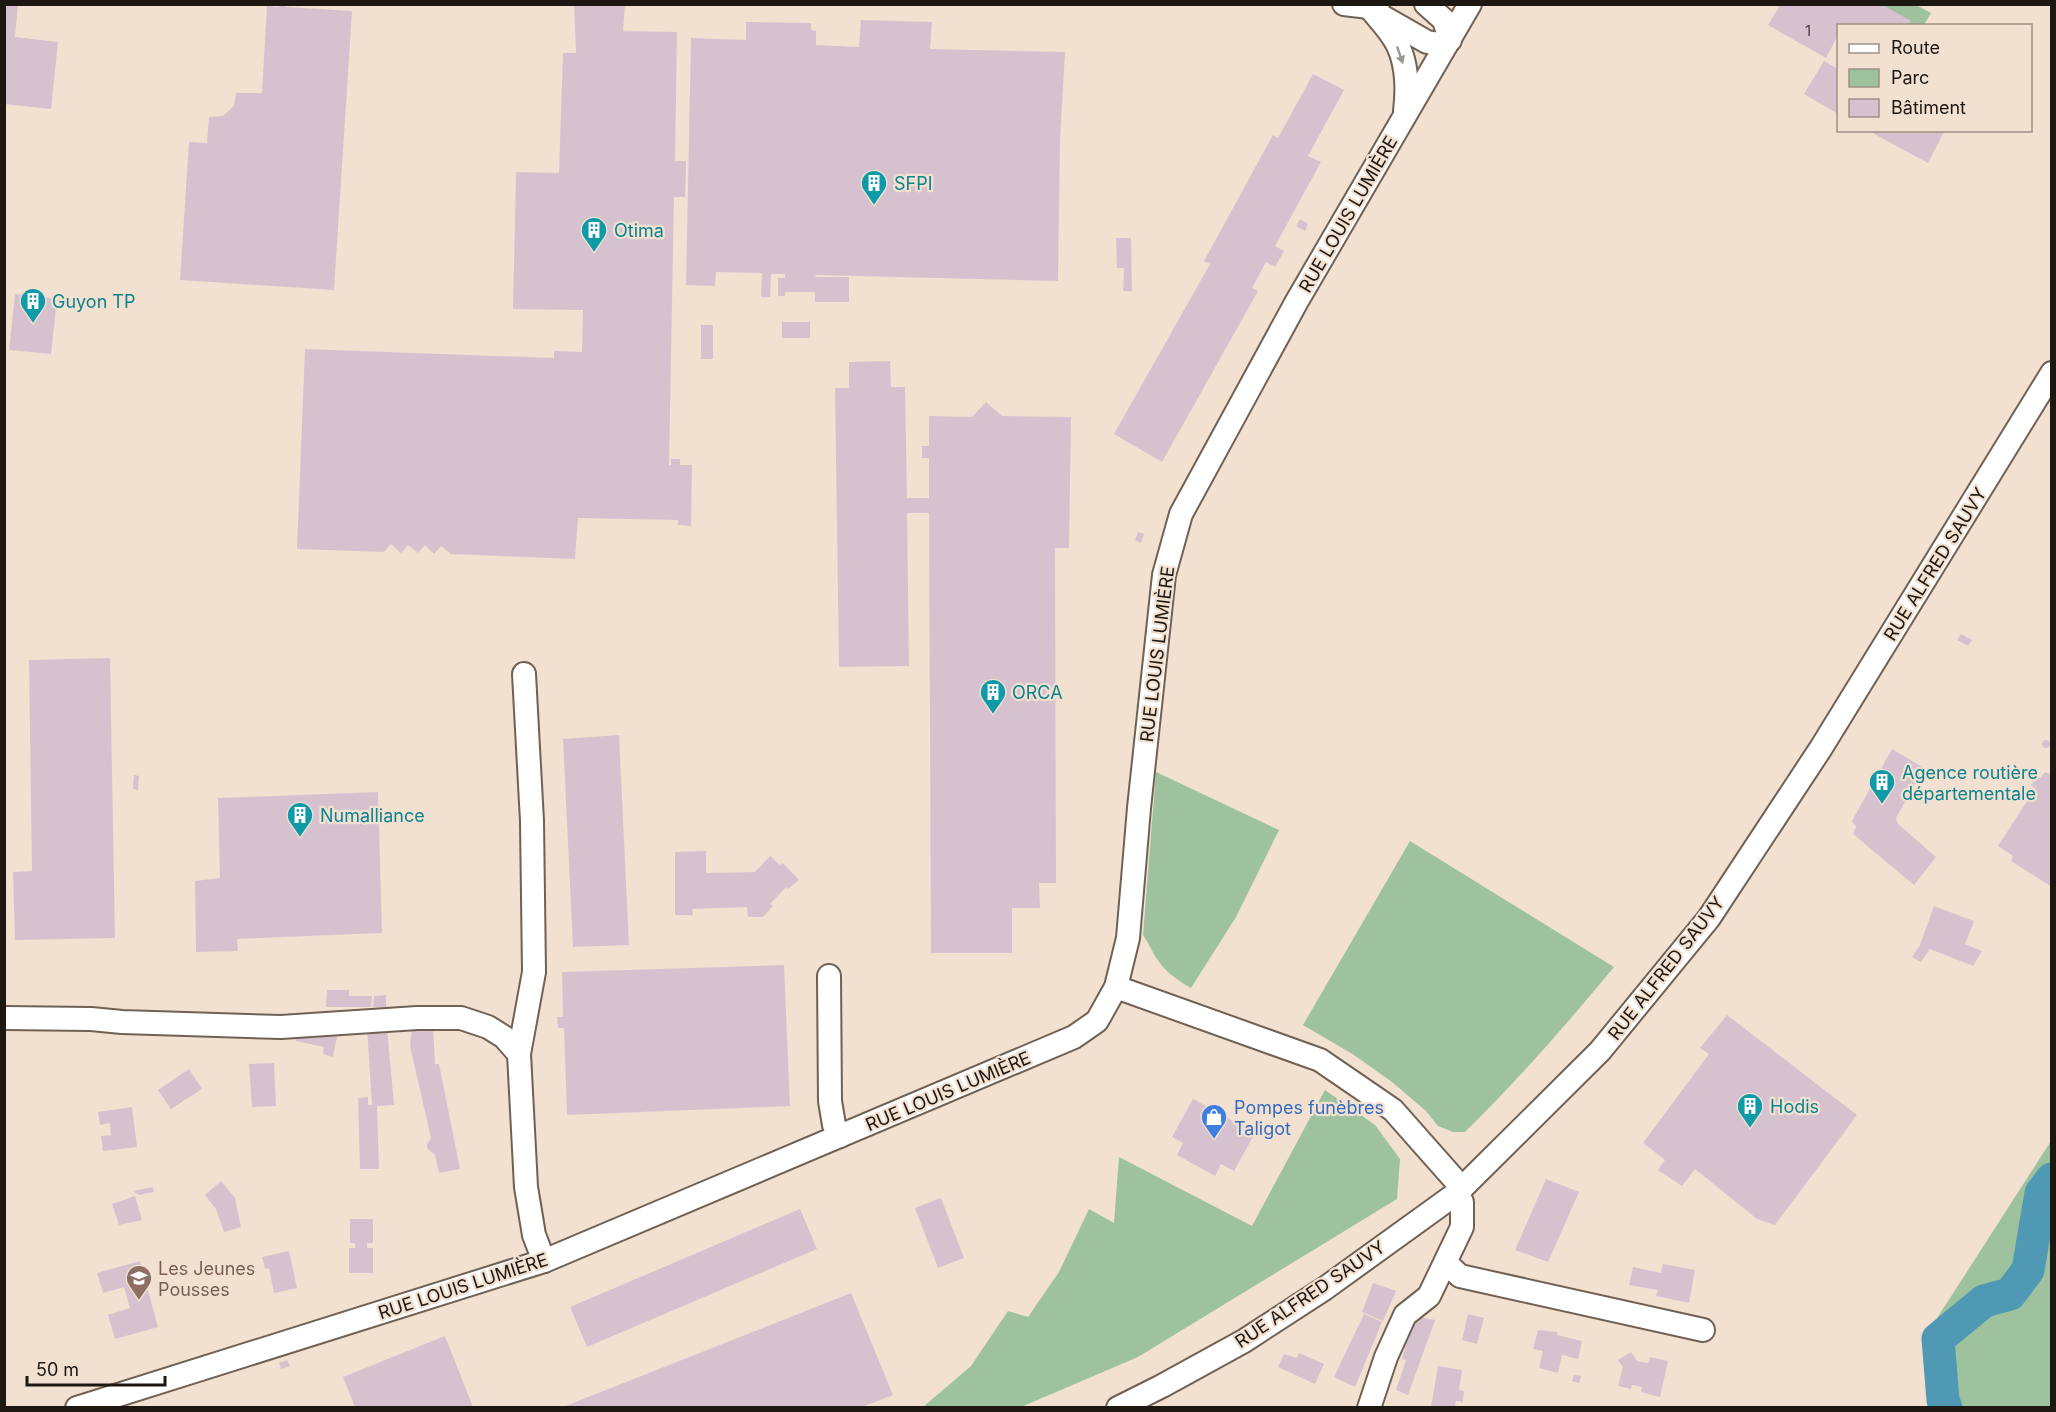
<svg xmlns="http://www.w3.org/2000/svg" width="2056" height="1412" viewBox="0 0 2056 1412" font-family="Inter,sans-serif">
  <rect width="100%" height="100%" fill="#f2e1d1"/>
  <g fill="#9ec29d">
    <path d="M1881,5H1916L1931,13L1924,25H1908Z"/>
    <path d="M1156,772L1279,830L1236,917L1191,988C1177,980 1164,971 1155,956C1151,949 1148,942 1143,935Z"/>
    <path d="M1410,841L1614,967C1567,1024 1518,1080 1465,1132H1453L1438,1126L1426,1111L1392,1082L1354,1055L1303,1025Z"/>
    <path d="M1325,1090L1375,1125L1400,1159L1397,1199L1138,1357L1021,1407H923L971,1366L1008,1311L1028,1317L1059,1272L1089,1209L1114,1223L1119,1157L1252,1226Z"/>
    <path d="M2051,1141V1407H1935L1932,1326Z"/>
  </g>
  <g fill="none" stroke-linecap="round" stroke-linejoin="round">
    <path stroke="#4f99b5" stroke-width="33" d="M1946,1408L1943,1400L1938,1339L1984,1301L2010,1294L2028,1270L2041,1193L2052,1179"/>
  </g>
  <g fill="#d6c2cf">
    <path d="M4,4H18L15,37L58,42L51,109L4,104Z"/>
    <path d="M279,4H286V7L352,11L334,290L180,280L189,142L207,143L209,117L223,116L234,106L236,93H262L267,6L279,7Z"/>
    <path d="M574,4L625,5L623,31L677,32L675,161H686V170L685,197H674L669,465H671V459H680V465H692L691,526L678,525V520L578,518L575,559L451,554L441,546L434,554L425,545L418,553L408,545L401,553L391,544L384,552L297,549L305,349L554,358V351L582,352L583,310L513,309L516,172L559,173L563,53H576Z"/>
    <path d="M1781,4H1881L1911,21L1908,26H1838V35L1826,58L1768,25Z"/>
    <path d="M861,20L932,22L930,49L1065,52L1060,140L1058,281L816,275L815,277H849V302H815V292H785V296H778V278H785V274H771L770,297H761L762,273L716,272L715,286L686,285L691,38L746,40V22L811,23V30L816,31V45L859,47Z"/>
    <path d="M1824,61L1838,69V114L1804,94Z"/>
    <path d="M1313,74L1344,90L1308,156L1321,162L1275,246L1284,251L1275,267L1266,262L1252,288L1258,291L1162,462L1114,434L1210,264L1204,261L1273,135L1278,138Z"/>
    <path d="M1867,130H1945L1928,163Z"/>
    <path d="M1300,219L1308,224L1305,231L1296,226Z"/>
    <path d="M1116,238H1131L1132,291H1123L1124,268H1117Z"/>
    <path d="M15,294L57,299L51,354L9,350Z"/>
    <rect x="782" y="322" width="28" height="16"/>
    <rect x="701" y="325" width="12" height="34"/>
    <path d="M890,361L891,387H905L907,498H929V458H922V446H929V416L972,417L986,402L1002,416L1071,417L1069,548H1055L1056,883H1039L1040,908H1012V953H931L929,513H907L909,666L839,667L835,388H849V362Z"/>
    <path d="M1138,532L1144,534L1141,543L1135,540Z"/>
    <path d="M1961,634L1972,640L1968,646L1957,640Z"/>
    <path d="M110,658L115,938L15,940L13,872L32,871L29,660Z"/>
    <path d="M619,735L629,945L573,947L563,739Z"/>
    <circle cx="2046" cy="744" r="4"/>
    <path d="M1892,749L1924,768L1896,818L1898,824L1936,857L1914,885L1853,834L1856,827L1852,821Z"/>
    <path d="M2045,772L2052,775V887L2011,861L2013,856L1998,846L2035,789L2031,785L2037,776L2040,778Z"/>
    <path d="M134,775L139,776L138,790L133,789Z"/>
    <path d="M378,792L382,933L237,939L238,951L196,952L195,881L220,878L218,798Z"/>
    <path d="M706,851V873L755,872L770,856L780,865L783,863L799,880L788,889L786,887L770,904L773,906L763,917H748L747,907L692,909L693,915H675V852Z"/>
    <path d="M1934,906L1974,921L1965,944L1982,951L1973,966L1930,949L1921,962L1912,957L1920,945Z"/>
    <path d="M784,965L790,1106L567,1115L564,1028H558L557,1017H563L562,972Z"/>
    <path d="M327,990H349V996H372L371,1007H326Z"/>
    <path d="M386,995V1007H373L374,996Z"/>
    <path d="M1727,1015L1857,1115L1775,1225L1757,1219L1695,1169L1682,1186L1658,1170L1665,1160L1643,1143L1709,1054L1700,1048Z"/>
    <path d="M367,1028H387L394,1105L377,1106L379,1169H360L358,1098L368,1097V1105H372Z"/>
    <path d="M412,1028H433L435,1064H439L460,1169L439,1173L435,1155L427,1148V1144L431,1138L410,1046Z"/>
    <path d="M298,1029L337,1037L333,1057L323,1054L324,1047L296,1041Z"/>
    <path d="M274,1063L276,1106L252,1107L249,1064Z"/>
    <path d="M189,1069L202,1089L171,1109L158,1090Z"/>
    <path d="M1193,1099L1255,1133L1234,1171L1221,1164L1215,1176L1177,1155L1183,1143L1172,1137Z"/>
    <path d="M132,1107L137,1147L103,1151L101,1136L111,1135L110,1123L100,1125L98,1112Z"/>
    <path d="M1546,1179L1579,1192L1548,1262L1515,1250Z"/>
    <path d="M221,1181L235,1198L241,1227L224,1232L216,1209L205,1195Z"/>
    <path d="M153,1187L154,1192L139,1195L133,1191Z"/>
    <path d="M135,1196L142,1220L119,1225L112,1204Z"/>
    <path d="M941,1198L964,1258L938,1268L915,1208Z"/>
    <path d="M800,1209L817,1249L587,1347L570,1307Z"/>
    <path d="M350,1219H373V1243H367V1248H373V1273H349V1248H355V1243H350Z"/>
    <path d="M289,1251L297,1288L274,1293L269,1268L265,1269L262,1257Z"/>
    <path d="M140,1261L158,1327L115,1339L108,1315L130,1308L124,1287L103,1293L97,1273Z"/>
    <path d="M1663,1264L1695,1270L1689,1303L1656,1296L1658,1290L1629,1285L1633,1267L1661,1273Z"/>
    <path d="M1373,1283L1396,1291L1383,1321L1362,1312Z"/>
    <path d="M851,1293L893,1395L862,1407H563Z"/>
    <path d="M1364,1314L1382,1322L1355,1387L1334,1377Z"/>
    <path d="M1468,1314L1484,1318L1477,1344L1462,1340Z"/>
    <path d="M1414,1316L1435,1320L1408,1395L1396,1390L1406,1360L1402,1359Z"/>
    <path d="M1538,1330L1557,1332V1335L1582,1341L1578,1359L1562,1355L1558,1373L1539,1368L1543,1351L1533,1349Z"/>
    <path d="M445,1336L473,1407H355L343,1377Z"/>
    <path d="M1631,1352L1637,1361L1648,1363L1650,1357L1668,1361L1660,1397L1641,1392L1642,1387L1632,1385L1631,1389L1618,1386L1623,1367L1618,1360Z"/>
    <path d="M1299,1353L1324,1364L1315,1384L1278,1367L1284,1354L1297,1358Z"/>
    <path d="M287,1360L290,1366L281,1369L279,1363Z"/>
    <path d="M1438,1366L1462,1370L1459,1390L1464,1391L1463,1402L1456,1401L1455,1407H1431Z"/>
    <path d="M1574,1375L1581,1376L1579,1383L1572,1381Z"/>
  </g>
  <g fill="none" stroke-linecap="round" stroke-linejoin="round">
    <g stroke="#706153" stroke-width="26">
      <g id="minor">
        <path d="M1344,4L1369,7L1378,4"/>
        <path d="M1426,4L1444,20L1450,40"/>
        <path d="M1369,7C1377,17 1386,26 1393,37C1407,57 1408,87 1405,111"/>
        <path d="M1385,18L1427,42L1446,45"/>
        <path d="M524,674L532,821L534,972L519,1054L526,1187L534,1235L544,1261"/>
        <path d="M829,976L830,1101L834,1125L840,1136"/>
        <path d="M1116,987L1320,1060L1393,1110L1462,1188"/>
        <path d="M4,1018L91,1019L122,1022L281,1027L417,1018H461L488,1027L504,1037L519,1054"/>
        <path d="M1446,1263L1460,1276L1703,1330"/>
        <path d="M77,1408L544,1261L1074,1037L1097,1021L1116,987L1128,938L1139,808L1164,575L1181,514L1297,301L1470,4"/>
        <path d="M1118,1408L1162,1386L1244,1341L1324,1289L1457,1193L1600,1051L1709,918L1821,748L2052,373"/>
        <path d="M1369,1408L1386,1357L1405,1315L1429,1296L1462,1227V1202L1457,1193"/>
      </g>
    </g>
    <use href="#minor" stroke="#fff" stroke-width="22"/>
  </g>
  <defs><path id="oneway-solid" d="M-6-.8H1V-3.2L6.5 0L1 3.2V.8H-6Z" transform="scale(1.5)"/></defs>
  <use fill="#999794" href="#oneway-solid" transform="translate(1400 55) rotate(71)"/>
  <defs>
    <g id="building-pin" transform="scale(1.35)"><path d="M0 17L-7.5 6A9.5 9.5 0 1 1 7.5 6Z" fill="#0f9aa8" stroke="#f2e1d1"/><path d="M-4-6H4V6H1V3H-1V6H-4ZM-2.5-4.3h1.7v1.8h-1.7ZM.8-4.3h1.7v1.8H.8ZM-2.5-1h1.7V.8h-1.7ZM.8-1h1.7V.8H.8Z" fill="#fff"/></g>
    <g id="shop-pin" transform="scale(1.35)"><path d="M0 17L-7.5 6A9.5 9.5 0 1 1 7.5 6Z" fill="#3f7fe0" stroke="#f2e1d1"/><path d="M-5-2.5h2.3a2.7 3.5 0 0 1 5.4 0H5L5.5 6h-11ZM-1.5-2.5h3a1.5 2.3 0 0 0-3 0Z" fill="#fff"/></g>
    <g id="school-pin" transform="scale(1.35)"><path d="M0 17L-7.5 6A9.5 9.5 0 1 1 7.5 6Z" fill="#8d6e63" stroke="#f2e1d1"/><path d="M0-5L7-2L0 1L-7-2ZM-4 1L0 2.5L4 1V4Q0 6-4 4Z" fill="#fff"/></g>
  </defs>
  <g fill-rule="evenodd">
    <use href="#building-pin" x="874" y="183"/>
    <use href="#building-pin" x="594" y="230"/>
    <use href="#building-pin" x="33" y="301"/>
    <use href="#building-pin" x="993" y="692"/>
    <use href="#building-pin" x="1882" y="782"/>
    <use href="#building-pin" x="300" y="815"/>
    <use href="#building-pin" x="1750" y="1106"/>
    <use href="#shop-pin" x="1214" y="1117"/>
    <use href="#school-pin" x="139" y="1278"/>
  </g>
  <g text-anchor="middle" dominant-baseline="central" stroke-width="4.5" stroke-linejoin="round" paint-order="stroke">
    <g font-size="15" fill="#4b4241">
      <text x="1808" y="30">1</text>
    </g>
    <g font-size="18" fill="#0d838f" stroke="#f2e1d1" text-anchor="start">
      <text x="894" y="183">SFPI</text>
      <text x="614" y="230">Otima</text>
      <text x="52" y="301">Guyon TP</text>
      <text x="1012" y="692">ORCA</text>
      <text x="1902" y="772">Agence routière<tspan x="1902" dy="21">départementale</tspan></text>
      <text x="320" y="815">Numalliance</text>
      <text x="1770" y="1106">Hodis</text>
    </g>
    <g font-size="18" fill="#1d1712" stroke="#f2e1d1">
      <text transform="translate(1348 214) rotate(-60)">RUE LOUIS LUMIÈRE</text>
      <text transform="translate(1935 564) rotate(-58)">RUE ALFRED SAUVY</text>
      <text transform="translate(1157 654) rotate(-83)">RUE LOUIS LUMIÈRE</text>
      <text transform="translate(1666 968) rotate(-52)">RUE ALFRED SAUVY</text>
      <text transform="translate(948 1091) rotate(-23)">RUE LOUIS LUMIÈRE</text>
      <text transform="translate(463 1286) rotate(-18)">RUE LOUIS LUMIÈRE</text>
      <text transform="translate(1310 1294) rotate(-34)">RUE ALFRED SAUVY</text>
    </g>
    <g font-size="18" fill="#366cbe" stroke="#f2e1d1" text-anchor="start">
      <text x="1234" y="1107">Pompes funèbres<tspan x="1234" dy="21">Taligot</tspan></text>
    </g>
    <g font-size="18" fill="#785e54" stroke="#f2e1d1" text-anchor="start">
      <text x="158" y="1268">Les Jeunes<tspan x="158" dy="21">Pousses</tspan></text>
    </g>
  </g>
  <rect width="2056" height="1412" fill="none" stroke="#1d1712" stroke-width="12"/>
  <rect x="1837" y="24" width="195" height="108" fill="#f2e1d1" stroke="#9d9085" stroke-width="1.5"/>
  <rect x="1849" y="44" width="30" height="9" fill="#ffffff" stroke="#9d9085" stroke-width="1.5"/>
  <text x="1891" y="54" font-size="18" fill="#1d1712">Route</text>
  <rect x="1849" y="69" width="30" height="18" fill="#9ec29d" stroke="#9d9085" stroke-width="1.5"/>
  <text x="1891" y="84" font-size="18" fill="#1d1712">Parc</text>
  <rect x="1849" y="99" width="30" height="18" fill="#d6c2cf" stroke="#9d9085" stroke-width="1.5"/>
  <text x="1891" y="114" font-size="18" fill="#1d1712">Bâtiment</text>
  <path d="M27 1376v9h138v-9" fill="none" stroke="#1d1712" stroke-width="3"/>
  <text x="36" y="1376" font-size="18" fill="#1d1712" stroke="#f2e1d1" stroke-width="4.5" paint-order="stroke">50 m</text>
</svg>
